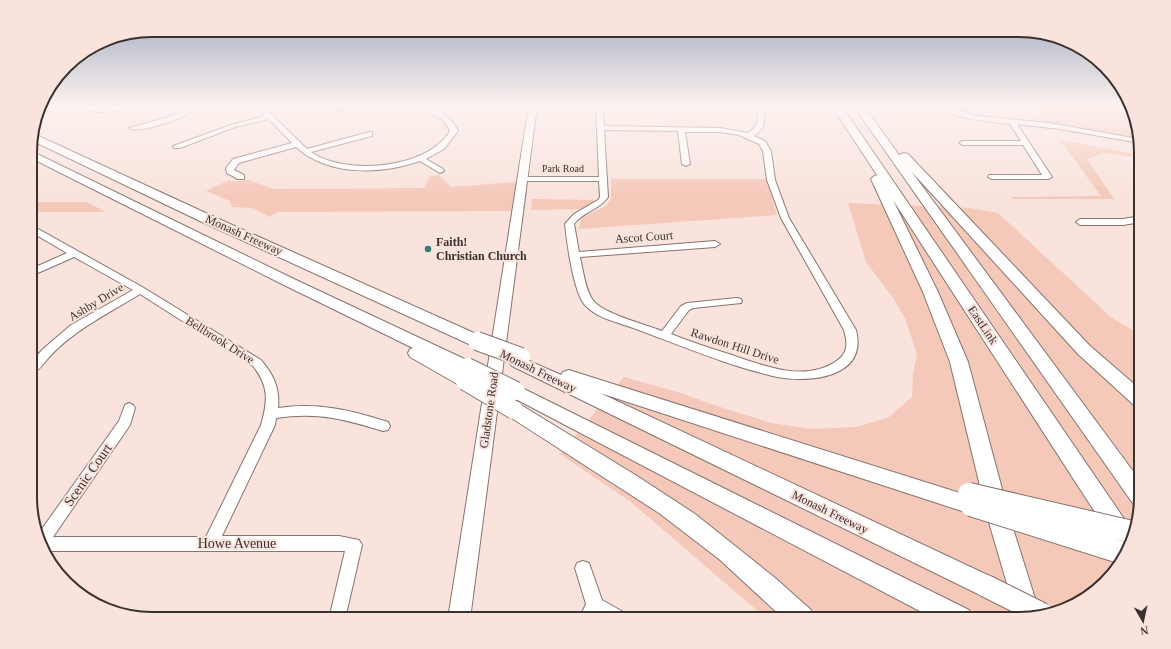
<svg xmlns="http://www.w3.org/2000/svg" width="1171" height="649" viewBox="0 0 1171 649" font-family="'Times New Roman',serif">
  <rect width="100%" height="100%" fill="#f9e3dc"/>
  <g fill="#f4c9ba">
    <path d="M1032,105H1110L1129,109L1139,138L1055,124L1032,121L1040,111Z"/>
    <path d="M1060,140L1141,155V158L1104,153L1087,159L1114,199H1013L1011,197L1101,196Z"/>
    <path d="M439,175L451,187L516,182L511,211L278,212L269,217L253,208L232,207L230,201L206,191L229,180L234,182L248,180L274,189L424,188L430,176Z"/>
    <path d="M611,179H766L777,215L578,229L582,218L606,206L611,199Z"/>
    <path d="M532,199L596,200L592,204L583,209L531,210Z"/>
    <path d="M31,202H87L106,212H31Z"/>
    <path d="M848,203L971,208L998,213L1112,318L1141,335V505L1125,558L1080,603L1027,619H767L631,502L560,454L624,377L684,394L711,404L771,423L812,429L856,427L889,417L912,397L913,374L917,354L905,318L894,299L866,262Z"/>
  </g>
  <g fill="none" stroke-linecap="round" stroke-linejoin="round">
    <g stroke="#87746e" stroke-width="2">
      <g id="minor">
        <path d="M80,105H87L98,108L131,105C120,113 90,116 80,105Z"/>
        <path d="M188,105H195C192,110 188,113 184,116C175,121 137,134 129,128L172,116L180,112Z"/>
        <path d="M251,105H259L262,107L283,105L267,110L307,149L369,132H372V136L311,152C345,176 428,169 450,131C442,111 426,116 412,105C431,105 450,113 458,131L444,149L426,159L443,169L444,171L440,173L420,161C380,175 328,176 296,147L239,163L234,170L244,175V179H238L227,173L226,168L233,159L292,143L269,119L235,127L180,148H174L173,146L231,125L265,116Z"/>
        <path d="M332,105H339L344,110L339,111Z"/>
        <path d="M596,105H602L604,126L720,128L748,133C761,124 758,119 756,105H762C765,119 767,127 754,136L765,141L771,151L775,180L789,218L856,330C868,378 810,383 777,377C729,366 682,346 636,329C618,322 597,319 584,304C573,289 567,243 565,224L574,214L598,200L600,197L599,181H523L519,179L523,177H599ZM604,130L678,131L682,164L686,166L690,164L685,132H720L739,135L759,144L763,151L767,180L781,218L844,330C848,344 848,354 835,362C804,382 764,366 732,355C712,349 691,342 671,334L689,310L693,308L741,303L742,301L741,299L737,298L687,303L681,306L662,331C645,324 602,314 592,299C585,288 583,270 580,257L715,247L720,244L715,241L579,252L574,224C583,212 599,210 608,197Z"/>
        <path d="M934,105H943L978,116L1049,123L1139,139L1140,143L1060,129L1017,124L1052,177L1048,179H992L988,177L989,175H1042L1023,145H963L959,143L963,141H1021L1010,124C990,122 949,118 934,105Z"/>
        <path d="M1141,216V222L1123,225H1080L1076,222L1080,219H1123Z"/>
        <path d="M31,225L144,288L261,360C274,375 280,389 278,408C317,402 351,410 388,422L390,426L388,430L383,431C344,419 318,412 276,418L275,425L222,536H339L359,540L362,545L345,619H329L345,551H45L39,533L119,421L125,405L129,403L133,405L135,408L130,425L53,537H206L261,425C268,401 269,386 253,366L140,294C109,313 76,329 51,355C45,361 39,372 31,374V362L43,349L71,325L133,290L74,257L31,276V269L67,253L31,232Z"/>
        <path d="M583,561L589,563L602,600L625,613L627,619H603L598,616L596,619H579L586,604L575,568L577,563Z"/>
      </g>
    </g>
    <g stroke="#87746e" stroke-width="2">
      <path id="major" d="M529,105H537L470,619H448Z"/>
    </g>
    <g stroke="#87746e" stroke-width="2">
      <g id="highway">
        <path d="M831,105H841L1129,526L1132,533L1129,540L1121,543L1113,540L893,200L938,292L968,362L1010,519L1039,611L1037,616L1027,619H1018L1015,611L988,519L950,362L923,292L871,179L873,177L877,175Z"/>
        <path d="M853,105H863L899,155L904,153L908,154L1090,346L1141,390V408L1135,406L1078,354L911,171L1141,482L1140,508L1134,505Z"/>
        <path d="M32,133L210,215L483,337L485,341L483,345L477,346L471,345L200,221L31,140Z"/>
        <path d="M31,151L296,280L473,363L476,367L473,371L467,373L462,372L471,377L474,381L471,385L465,387L459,385L410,357L408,353L410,349L413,348L286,286L31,158Z"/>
        <path d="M518,356L561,375L563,372L569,370L575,372L979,499L982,505L979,511L971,514L600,393L994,578L998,586L994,594L986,597L978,594L512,366L509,362L512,358Z"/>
        <path d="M516,385L969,610L972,619H935L510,396L507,391L510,386Z"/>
        <path d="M514,403L521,405L637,476L695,514L774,577L811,610L814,619H784L719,559L659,513L507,415L505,410L507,405Z"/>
      </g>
    </g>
    <use href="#minor" fill="#fff" fill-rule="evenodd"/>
    <use href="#major" fill="#fff" fill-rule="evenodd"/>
    <use href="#highway" fill="#fff" fill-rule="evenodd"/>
    <g stroke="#87746e" stroke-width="20" stroke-linecap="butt">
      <g id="highway-bridge-far1">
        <path d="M477,341L521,357"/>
        <path d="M467,367L516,391"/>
        <path d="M465,381L514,410"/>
      </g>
    </g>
    <g stroke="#87746e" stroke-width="24" stroke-linecap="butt">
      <g id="highway-bridge">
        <path d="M969,494L1132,532"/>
        <path d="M971,505L1126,554"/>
        <path d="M986,586L1042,614"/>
      </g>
    </g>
    <use href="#highway-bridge-far1" stroke="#fff" stroke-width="18"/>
    <use href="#highway-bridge" stroke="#fff" stroke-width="22"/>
  </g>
  <linearGradient id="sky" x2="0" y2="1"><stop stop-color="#9da6bd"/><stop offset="0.54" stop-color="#fcf2ef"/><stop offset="1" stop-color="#fcf2ef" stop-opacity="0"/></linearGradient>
  <rect width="1171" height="196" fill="url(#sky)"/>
  <circle fill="#347c78" stroke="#f9e3dc" stroke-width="1.5" cx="428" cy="249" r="4"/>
  <g text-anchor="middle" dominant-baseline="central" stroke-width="4" stroke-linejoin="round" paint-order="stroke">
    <g font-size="10" fill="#3a322f" stroke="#f9e3dc">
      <text x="563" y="168">Park Road</text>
    </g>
    <g font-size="12" fill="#3a322f" stroke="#f9e3dc">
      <text transform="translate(244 235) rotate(24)">Monash Freeway</text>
      <text transform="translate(644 237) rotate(-4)">Ascot Court</text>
      <text transform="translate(96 302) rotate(-31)">Ashby Drive</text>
      <text transform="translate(983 325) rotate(56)">EastLink</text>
      <text transform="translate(220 340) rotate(32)">Bellbrook Drive</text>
      <text transform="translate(735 346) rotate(18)">Rawdon Hill Drive</text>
      <text transform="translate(538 371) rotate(26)">Monash Freeway</text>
      <text transform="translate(489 410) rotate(-82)">Gladstone Road</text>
      <text transform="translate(830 512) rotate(26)">Monash Freeway</text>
    </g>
    <g font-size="12" font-weight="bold" fill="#3a322f" stroke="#f9e3dc" text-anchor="start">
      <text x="436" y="242">Faith!<tspan x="436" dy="14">Christian Church</tspan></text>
    </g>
    <g font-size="14" fill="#3a322f" stroke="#f9e3dc">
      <text transform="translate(88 475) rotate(-55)">Scenic Court</text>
      <text x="237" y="543">Howe Avenue</text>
    </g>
  </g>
  <path d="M0 0H1171V649H0ZM152 37H1019A115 115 0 0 1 1134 152V497A115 115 0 0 1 1019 612H152A115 115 0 0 1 37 497V152A115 115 0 0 1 152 37Z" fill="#f9e3dc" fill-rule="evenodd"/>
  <path fill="none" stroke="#3a322f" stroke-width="2" d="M152 37H1019A115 115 0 0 1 1134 152V497A115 115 0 0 1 1019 612H152A115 115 0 0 1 37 497V152A115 115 0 0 1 152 37Z"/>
  <g transform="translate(1143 621) rotate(171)" stroke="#f9e3dc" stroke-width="3" paint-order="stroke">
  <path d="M0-3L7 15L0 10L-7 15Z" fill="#3a322f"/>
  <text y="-6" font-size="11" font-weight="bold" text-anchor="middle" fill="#3a322f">N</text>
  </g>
</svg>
